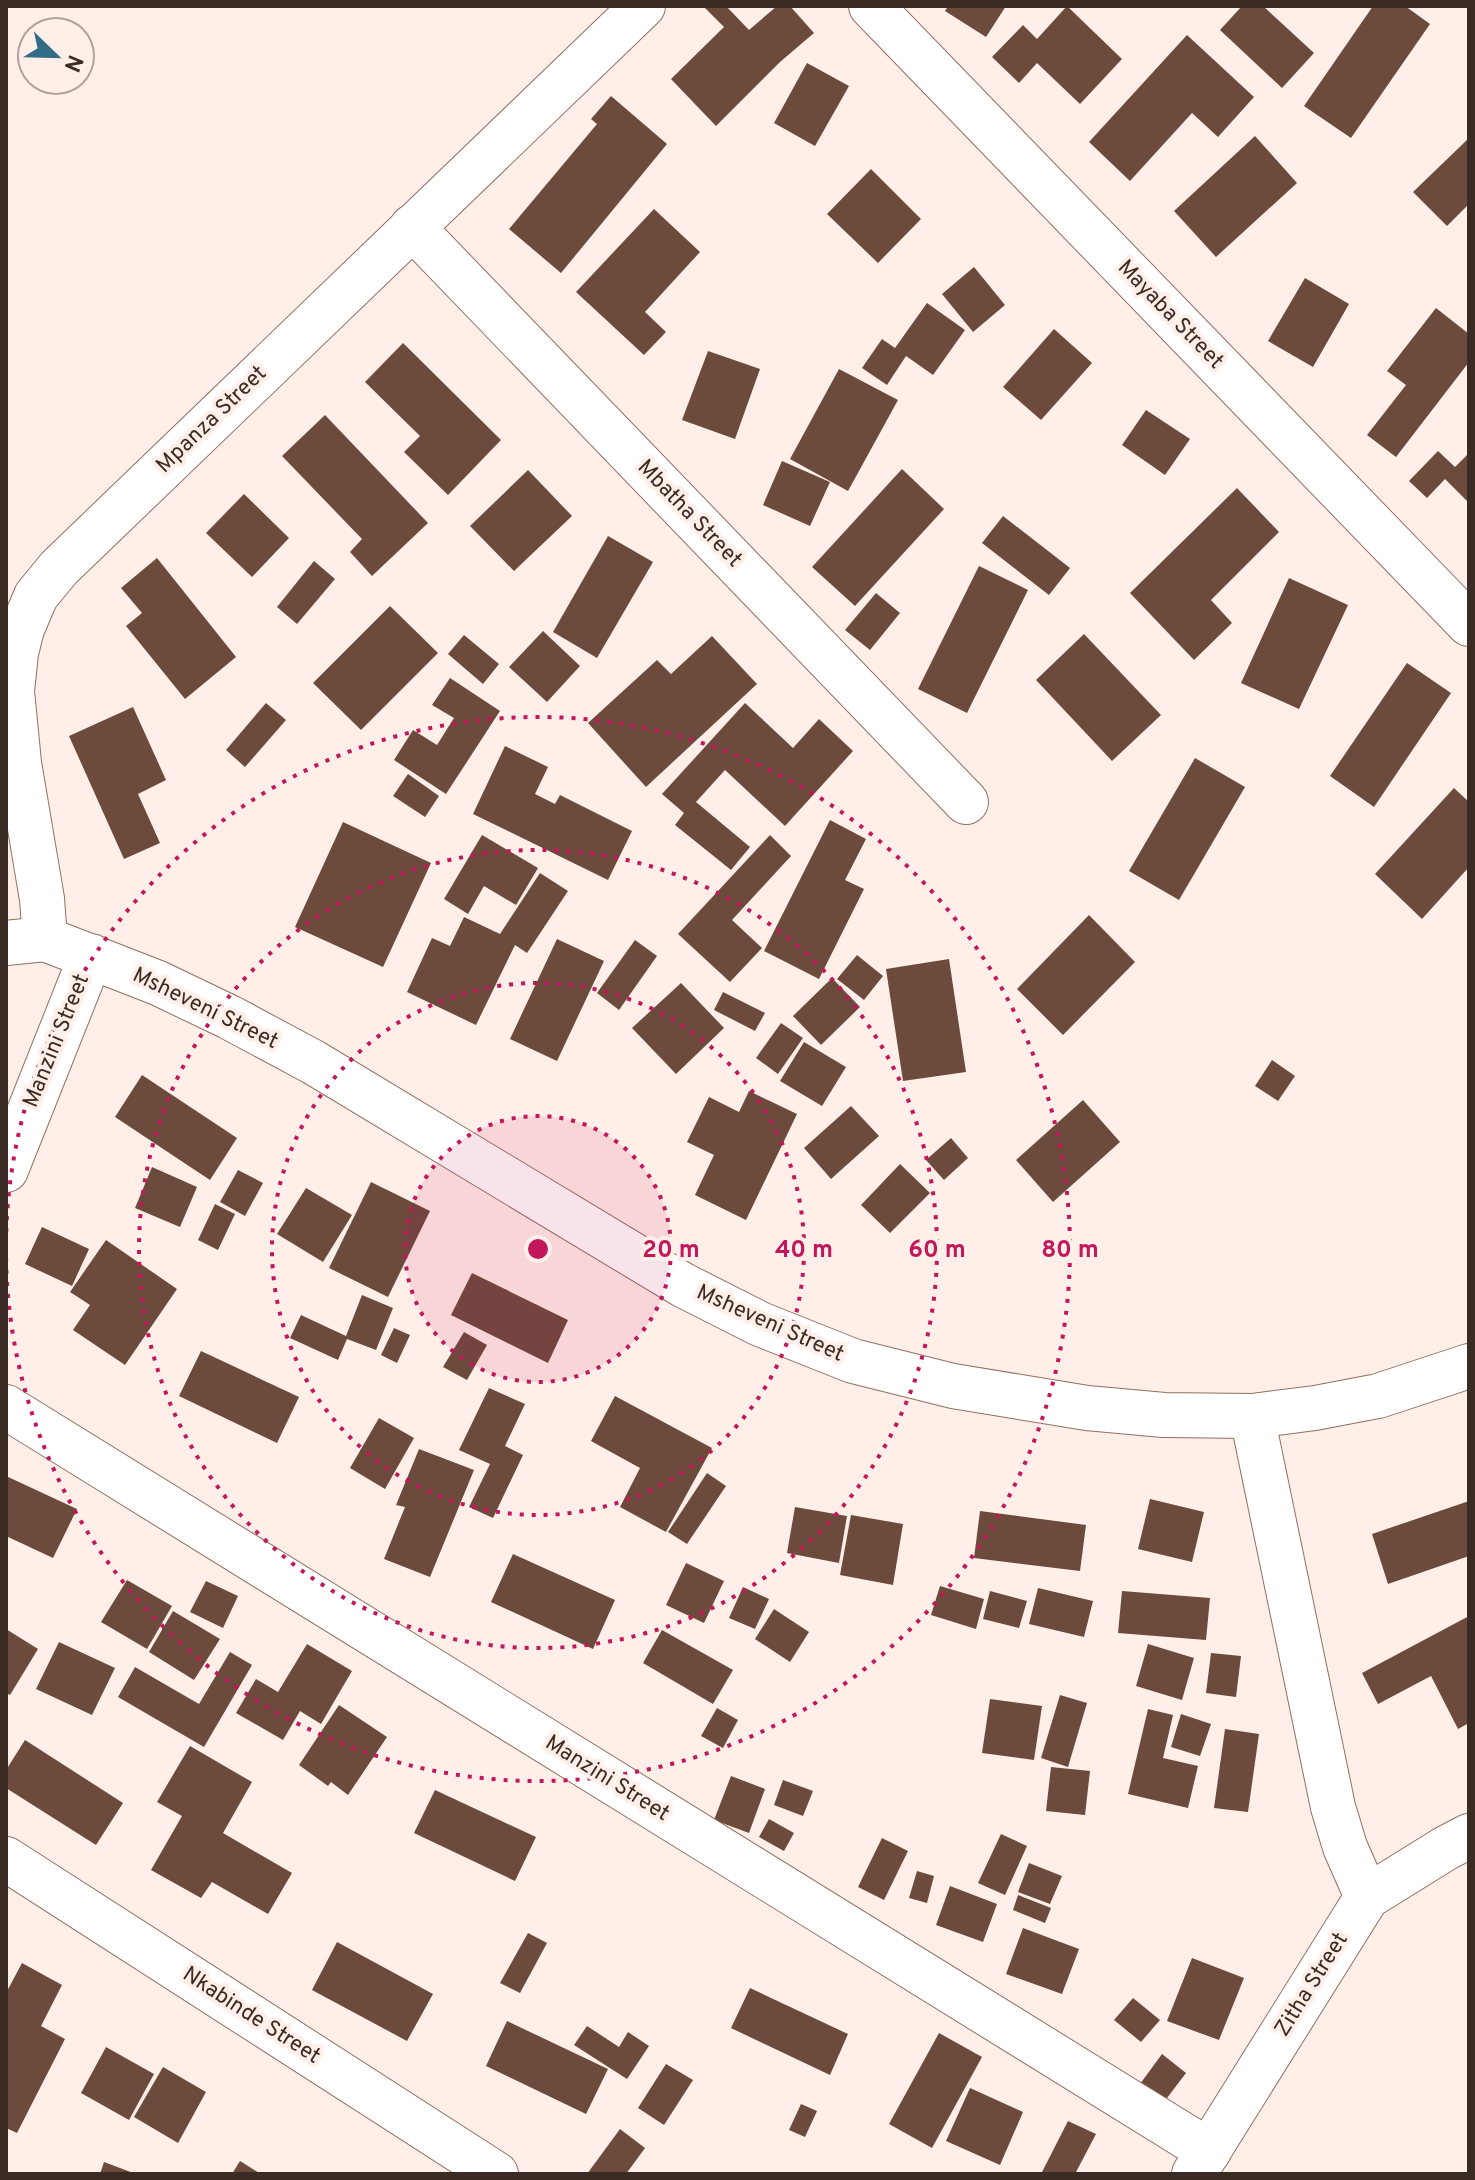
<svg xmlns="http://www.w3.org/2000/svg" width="1475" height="2180" viewBox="0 0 1475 2180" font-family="Overpass,sans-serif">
  <rect width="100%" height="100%" fill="#ffefe8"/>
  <g fill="#6c4b3d">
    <path d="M703,6H726L749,30L777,6H790L814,33L780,62L716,126L671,79L724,27Z"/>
    <path d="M948,6H1006L986,37L945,11Z"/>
    <path d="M1067,6L1122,59L1080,104L1037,63L1019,83L992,57L1023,25L1037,39Z"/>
    <path d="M1242,6H1263L1314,53L1282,88L1220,30Z"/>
    <path d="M1373,6H1405L1430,24L1351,138L1304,106Z"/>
    <path d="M1187,35L1254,97L1218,137L1192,113L1130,181L1089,142Z"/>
    <path d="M807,63L849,86L815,146L774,123Z"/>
    <path d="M611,96L667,144L561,273L509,229L597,124L591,119Z"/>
    <path d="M1255,136L1297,183L1216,257L1174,211Z"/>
    <path d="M1469,138V204L1447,226L1413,192Z"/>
    <path d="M871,169L921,219L878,263L827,214Z"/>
    <path d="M654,209L700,252L645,312L666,332L644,355L576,292Z"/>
    <path d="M974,267L1005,305L973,332L942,294Z"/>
    <path d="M1305,278L1349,304L1313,367L1268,341Z"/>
    <path d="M927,303L965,330L933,375L906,356L887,385L862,368L882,339L895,348Z"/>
    <path d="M1436,308L1469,334V362L1396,457L1367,435L1406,385L1387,371Z"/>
    <path d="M1054,329L1092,363L1041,420L1003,387Z"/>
    <path d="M403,343L501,440L448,495L404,452L420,436L365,382Z"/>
    <path d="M708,351L760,369L735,439L682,420Z"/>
    <path d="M839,369L898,400L848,491L790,459Z"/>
    <path d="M1146,410L1190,439L1165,475L1122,445Z"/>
    <path d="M325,415L428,523L372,576L350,552L362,539L282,456Z"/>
    <path d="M1438,451L1455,467L1469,453V503L1445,479L1427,498L1409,481Z"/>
    <path d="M782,461L830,482L810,526L763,505Z"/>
    <path d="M902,469L944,509L855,606L812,567Z"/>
    <path d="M528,470L572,516L514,571L470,526Z"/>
    <path d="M1237,488L1279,532L1211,600L1232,623L1194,660L1130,593Z"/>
    <path d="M244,494L289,538L252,577L206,533Z"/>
    <path d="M1003,516L1070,568L1049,595L982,543Z"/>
    <path d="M608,536L653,562L597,658L553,632Z"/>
    <path d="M157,558L236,657L185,699L126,626L142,613L121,588Z"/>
    <path d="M314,561L335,579L297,624L277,607Z"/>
    <path d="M979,566L1028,590L967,713L918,689Z"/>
    <path d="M1289,578L1348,605L1299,709L1241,683Z"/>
    <path d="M876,593L900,613L870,650L845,630Z"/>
    <path d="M390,606L438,653L361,730L313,683Z"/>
    <path d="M543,631L580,666L547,702L509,667Z"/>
    <path d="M1084,634L1161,715L1112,761L1036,680Z"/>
    <path d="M464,635L499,664L483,684L448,654Z"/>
    <path d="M712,636L757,684L646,787L588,723L657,660L671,674Z"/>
    <path d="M1407,663L1451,693L1374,807L1330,776Z"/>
    <path d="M450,678L500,711L446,794L394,760L413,730L437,745L454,718L432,705Z"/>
    <path d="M266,703L286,720L245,767L226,750Z"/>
    <path d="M745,703L793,748L819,719L853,751L785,826L725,770L696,802L750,847L731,870L675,825L684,813L662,794Z"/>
    <path d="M133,707L166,780L138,794L160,843L124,859L69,736Z"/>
    <path d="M505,746L548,767L535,794L555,804L560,795L632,831L608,880L473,814Z"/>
    <path d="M1195,758L1245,787L1179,900L1129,871Z"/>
    <path d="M408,774L439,796L425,817L393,796Z"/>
    <path d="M1454,788L1469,802V867L1422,919L1375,874Z"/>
    <path d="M830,820L866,839L845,880L864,889L819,979L764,951Z"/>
    <path d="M343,822L431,863L383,967L295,927Z"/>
    <path d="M482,835L538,868L516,905L484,886L468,914L444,899Z"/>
    <path d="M770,835L791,856L732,920L762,948L730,982L678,934Z"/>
    <path d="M540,873L568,891L527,953L515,945L476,1025L407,992L432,938L450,946L464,917L500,934Z"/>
    <path d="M1089,915L1135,962L1063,1035L1017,989Z"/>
    <path d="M557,939L604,961L557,1061L510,1039Z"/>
    <path d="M635,940L657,956L619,1010L597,993Z"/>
    <path d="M857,955L883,976L864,1000L837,979Z"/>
    <path d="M949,959L966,1072L903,1081L886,969Z"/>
    <path d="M832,978L860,1007L821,1045L793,1016Z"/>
    <path d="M681,983L724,1028L676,1074L632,1028Z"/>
    <path d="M723,992L765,1013L755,1031L714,1010Z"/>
    <path d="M781,1023L803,1038L778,1074L756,1058Z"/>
    <path d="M804,1042L846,1067L822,1106L780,1081Z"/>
    <path d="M1272,1060L1295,1076L1278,1101L1255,1086Z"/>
    <path d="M142,1075L237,1138L210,1180L115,1117Z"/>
    <path d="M749,1091L797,1114L746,1220L695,1195L714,1155L687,1142L709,1097L739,1112Z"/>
    <path d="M1083,1100L1120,1142L1053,1202L1016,1160Z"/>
    <path d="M851,1106L879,1136L831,1179L804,1148Z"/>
    <path d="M951,1138L968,1158L944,1180L926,1160Z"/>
    <path d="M900,1164L930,1193L890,1233L861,1205Z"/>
    <path d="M152,1167L197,1187L180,1227L135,1208Z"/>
    <path d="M238,1170L263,1183L245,1216L220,1202Z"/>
    <path d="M371,1182L430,1211L388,1297L329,1268Z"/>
    <path d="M306,1188L352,1215L323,1262L277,1234Z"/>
    <path d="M215,1204L235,1214L218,1250L198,1240Z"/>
    <path d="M42,1227L89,1249L72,1286L25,1264Z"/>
    <path d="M106,1240L177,1289L125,1365L73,1330L90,1305L70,1292Z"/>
    <path d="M472,1273L568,1320L548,1363L451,1315Z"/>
    <path d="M362,1295L393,1308L376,1350L347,1339L338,1360L290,1338L301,1315L346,1336Z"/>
    <path d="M394,1328L410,1335L397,1363L381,1355Z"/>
    <path d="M464,1332L487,1345L467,1380L443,1367Z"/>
    <path d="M201,1351L299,1397L277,1443L179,1396Z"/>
    <path d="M489,1388L525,1404L505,1446L523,1455L493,1518L469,1507L490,1464L459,1450Z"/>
    <path d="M615,1396L712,1448L666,1532L620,1507L640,1468L591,1441Z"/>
    <path d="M379,1418L414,1438L385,1489L350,1468Z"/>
    <path d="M419,1449L474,1470L430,1577L384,1559L405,1507L396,1505Z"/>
    <path d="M707,1473L726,1486L687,1544L668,1532Z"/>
    <path d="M6,1476L77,1509L53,1558L6,1536Z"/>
    <path d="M1150,1499L1204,1512L1192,1562L1138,1549Z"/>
    <path d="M1469,1501V1556L1388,1584L1372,1534Z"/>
    <path d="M795,1507L847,1516L839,1563L787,1553Z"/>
    <path d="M980,1511L1086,1525L1080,1571L974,1558Z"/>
    <path d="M851,1515L903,1524L893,1585L840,1575Z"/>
    <path d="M513,1554L615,1600L593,1649L491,1602Z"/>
    <path d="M686,1563L724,1581L704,1623L666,1605Z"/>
    <path d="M127,1580L172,1606L147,1649L101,1622Z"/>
    <path d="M206,1581L238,1596L223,1628L190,1612Z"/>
    <path d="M940,1586L984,1599L976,1629L931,1615Z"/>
    <path d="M743,1587L769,1599L755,1629L729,1618Z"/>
    <path d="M1038,1588L1093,1601L1084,1637L1029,1624Z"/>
    <path d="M990,1591L1027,1601L1019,1628L983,1619Z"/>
    <path d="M1122,1591L1210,1598L1206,1640L1118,1633Z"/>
    <path d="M774,1609L809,1632L790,1662L755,1639Z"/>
    <path d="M173,1611L220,1639L194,1680L149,1652Z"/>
    <path d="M1469,1616V1723L1458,1729L1431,1676L1378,1704L1362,1673Z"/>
    <path d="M6,1629L38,1649L10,1695L6,1693Z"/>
    <path d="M662,1630L733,1670L713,1704L643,1663Z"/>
    <path d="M59,1642L115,1668L92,1715L36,1689Z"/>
    <path d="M307,1644L352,1671L321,1724L300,1711L283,1740L236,1713L256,1679L278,1692Z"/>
    <path d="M1148,1644L1194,1658L1182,1700L1136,1686Z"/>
    <path d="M230,1652L252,1665L204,1747L118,1697L135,1667L199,1704Z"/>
    <path d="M1211,1653L1241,1656L1236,1697L1206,1693Z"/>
    <path d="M1060,1695L1087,1703L1068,1767L1041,1758Z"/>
    <path d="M990,1699L1042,1706L1034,1760L982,1753Z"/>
    <path d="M339,1705L387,1737L348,1795L331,1782L328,1786L299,1765Z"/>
    <path d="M717,1708L738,1720L723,1748L701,1736Z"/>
    <path d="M1148,1709L1173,1715L1163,1758L1198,1766L1188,1808L1128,1794Z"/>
    <path d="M1181,1714L1211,1724L1200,1756L1171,1747Z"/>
    <path d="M1225,1729L1259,1734L1248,1812L1214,1808Z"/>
    <path d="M25,1740L123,1803L96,1845L6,1788V1770Z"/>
    <path d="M190,1746L252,1782L223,1833L292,1873L268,1914L212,1882L201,1898L151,1870L182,1816L157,1802Z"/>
    <path d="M1051,1767L1090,1771L1085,1815L1046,1811Z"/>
    <path d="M731,1776L765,1789L749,1833L714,1820Z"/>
    <path d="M783,1780L813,1791L803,1816L774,1805Z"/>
    <path d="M435,1790L536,1837L515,1881L414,1833Z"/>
    <path d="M769,1819L794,1833L784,1851L759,1837Z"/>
    <path d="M1001,1834L1027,1846L1005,1895L978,1883Z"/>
    <path d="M882,1838L908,1851L884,1900L858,1887Z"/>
    <path d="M1029,1863L1062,1876L1050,1904L1018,1892Z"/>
    <path d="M917,1871L934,1876L927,1903L909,1898Z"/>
    <path d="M950,1886L997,1904L983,1942L936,1925Z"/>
    <path d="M1018,1895L1051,1908L1045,1923L1013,1910Z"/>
    <path d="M1023,1928L1079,1949L1062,1994L1006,1974Z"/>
    <path d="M528,1933L547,1943L520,1993L500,1983Z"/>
    <path d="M337,1942L433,1994L407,2041L312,1990Z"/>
    <path d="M1192,1958L1244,1978L1219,2040L1167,2021Z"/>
    <path d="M22,1963L62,1985L41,2026L65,2039L17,2133L6,2128V1993Z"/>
    <path d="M750,1988L848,2034L830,2075L731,2028Z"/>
    <path d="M1133,1998L1160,2020L1141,2042L1114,2020Z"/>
    <path d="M507,2021L608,2069L586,2114L486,2066Z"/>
    <path d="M587,2026L619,2047L628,2032L649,2046L627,2079L574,2045Z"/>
    <path d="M939,2033L982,2057L932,2148L889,2124Z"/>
    <path d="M106,2047L154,2074L129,2120L81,2093Z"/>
    <path d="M1162,2054L1186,2073L1164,2102L1140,2084Z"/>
    <path d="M666,2064L693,2080L664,2125L638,2108Z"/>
    <path d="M163,2067L206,2092L178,2143L134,2117Z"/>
    <path d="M970,2088L1023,2112L1000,2165L946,2141Z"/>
    <path d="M801,2104L817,2111L805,2137L789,2130Z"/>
    <path d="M1068,2121L1096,2134L1075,2174H1041Z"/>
    <path d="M620,2129L645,2148L626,2174H587Z"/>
    <path d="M240,2161L261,2174H232Z"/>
    <path d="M104,2162L136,2174H100Z"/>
  </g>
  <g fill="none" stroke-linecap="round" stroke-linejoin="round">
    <g stroke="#926f60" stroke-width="46">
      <g id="minor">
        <path d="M871,6L1469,624"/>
        <path d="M412,227L966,802"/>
        <path d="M45,939L42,899L19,763L12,691L16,653L22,629L36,596L59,568L643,6"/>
        <path d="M6,943L45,939L158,983L229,1017L313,1062L683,1285L760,1324L853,1361L953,1386L1087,1408L1164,1415L1252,1416L1315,1408L1378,1396L1469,1366"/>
        <path d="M6,1170L91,956"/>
        <path d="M6,1407L1209,2151"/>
        <path d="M1252,1416L1333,1807L1345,1847L1367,1897"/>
        <path d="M6,1859L496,2174"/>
        <path d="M1194,2174L1367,1897L1446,1848L1469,1836"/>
      </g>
    </g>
    <use href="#minor" stroke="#fff" stroke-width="44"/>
  </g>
  <circle cx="538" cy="1249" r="133" fill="#c2185b" fill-opacity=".12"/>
  <g fill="none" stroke="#c2185b" stroke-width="4" stroke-dasharray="4 8">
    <circle cx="538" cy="1249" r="133"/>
    <circle cx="538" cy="1249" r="266"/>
    <circle cx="538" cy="1249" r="399"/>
    <path d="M6 1244A532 532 0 1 1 6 1254"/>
  </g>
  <g text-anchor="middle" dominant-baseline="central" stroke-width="8" stroke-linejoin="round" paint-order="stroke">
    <g font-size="22" fill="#3a2b25" stroke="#ffefe8">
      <text transform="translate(1170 315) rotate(46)">Mayaba Street</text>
      <text transform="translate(212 420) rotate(-44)">Mpanza Street</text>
      <text transform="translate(689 514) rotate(46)">Mbatha Street</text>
      <text transform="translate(205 1009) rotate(26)">Msheveni Street</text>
      <text transform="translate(57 1041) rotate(-68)">Manzini Street</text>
      <text transform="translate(770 1324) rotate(24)">Msheveni Street</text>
      <text transform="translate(607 1779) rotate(32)">Manzini Street</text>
      <text transform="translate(1312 1985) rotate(-58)">Zitha Street</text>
      <text transform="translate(251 2016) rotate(33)">Nkabinde Street</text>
    </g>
  </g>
  <circle cx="538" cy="1249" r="12" fill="#c2185b" stroke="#ffefe8" stroke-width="4"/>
  <g font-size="24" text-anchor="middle" font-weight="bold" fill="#c2185b" stroke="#ffefe8" stroke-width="8" stroke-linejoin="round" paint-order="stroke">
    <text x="671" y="1257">20 m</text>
    <text x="804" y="1257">40 m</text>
    <text x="937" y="1257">60 m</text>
    <text x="1070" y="1257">80 m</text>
  </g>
  <rect width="1475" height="2180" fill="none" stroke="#3a2b25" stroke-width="16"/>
  <g transform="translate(56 56) rotate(113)"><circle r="38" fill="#ffefe8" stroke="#b0a19a" stroke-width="2"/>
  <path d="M0-6L14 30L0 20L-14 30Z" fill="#326d85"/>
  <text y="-12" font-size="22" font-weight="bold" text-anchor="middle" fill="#3a2b25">N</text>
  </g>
</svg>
